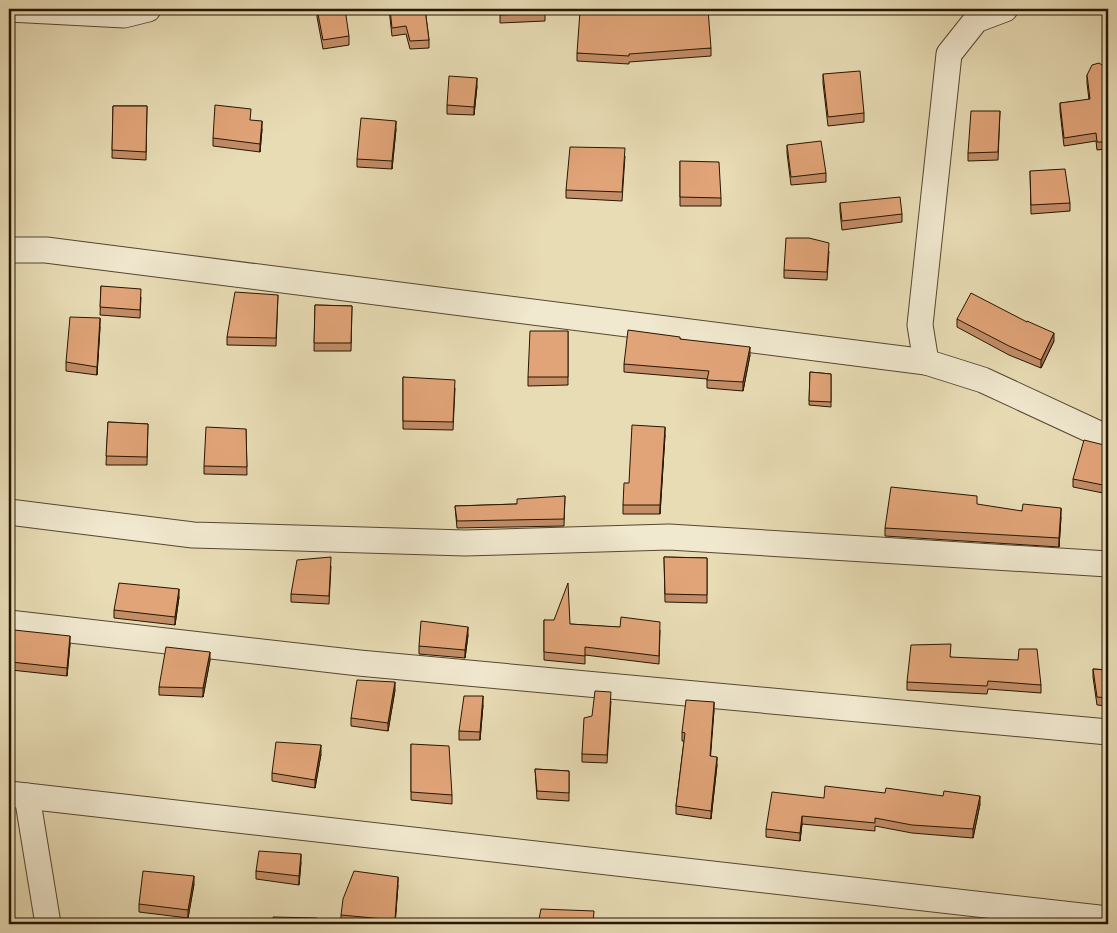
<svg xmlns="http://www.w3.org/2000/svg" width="1117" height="933" viewBox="0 0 1117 933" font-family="'Old Standard TT',serif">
  <rect width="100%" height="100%" fill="#e8dcb5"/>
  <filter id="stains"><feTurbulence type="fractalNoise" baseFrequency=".004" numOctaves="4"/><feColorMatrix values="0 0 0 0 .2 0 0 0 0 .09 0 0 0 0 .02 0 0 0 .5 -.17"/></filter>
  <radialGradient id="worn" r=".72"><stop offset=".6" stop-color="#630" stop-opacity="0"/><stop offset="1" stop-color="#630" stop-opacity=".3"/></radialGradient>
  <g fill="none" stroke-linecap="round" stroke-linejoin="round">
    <g stroke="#57472d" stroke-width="27">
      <g id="minor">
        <path d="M9,9L124,15L148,9"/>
        <path d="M1005,9L976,20L949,54L920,325L926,362L983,380L1108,438"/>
        <path d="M9,250H46L926,362"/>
        <path d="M9,512L193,535L465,543L669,537L1108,564"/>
        <path d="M9,623L359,663L1108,732"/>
        <path d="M9,794L1108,919"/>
        <path d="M27,796L48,924"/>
      </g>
    </g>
    <use href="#minor" stroke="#f0e8cf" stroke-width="25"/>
  </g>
  <g fill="#c28d67" stroke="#271500">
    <path d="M317,9L349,36V45L323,49L317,17Z"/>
    <path d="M389,9H425L429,40V48L410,49L406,34L392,36Z"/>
    <path d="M500,9L545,13V21L500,23Z"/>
    <path d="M753,9H771L753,10Z"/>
    <path d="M711,48V56L629,62V64L577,61V53Z"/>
    <path d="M1108,69V139L1106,140V149L1097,150L1096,141L1064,146L1060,111V103L1089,100L1087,83V75Z"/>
    <path d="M823,74L864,113V122L828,126L823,83Z"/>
    <path d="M477,86L474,115L447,114V105Z"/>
    <path d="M113,106H147L146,160L112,158Z"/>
    <path d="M1000,111L998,160L968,161V153Z"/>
    <path d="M250,120L262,129L260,152L213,146V138Z"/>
    <path d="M396,129L392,169L357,167V159Z"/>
    <path d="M787,145L826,173V182L791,185L787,153Z"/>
    <path d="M625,156L622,201L566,198V190Z"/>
    <path d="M680,161L721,198V206H680Z"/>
    <path d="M1030,171L1070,203V211L1031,214Z"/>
    <path d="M840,203L902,214V222L842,230L840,211Z"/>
    <path d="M829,251L827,280L784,278V270Z"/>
    <path d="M9,276L14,284L13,311H9Z"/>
    <path d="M101,286L141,297L140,318L100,315Z"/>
    <path d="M278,295L276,346L227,345V337Z"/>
    <path d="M315,305L352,306L351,351H314Z"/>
    <path d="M957,319L1054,341L1041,368L1009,355L957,327Z"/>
    <path d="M100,327L97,375L66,371V362Z"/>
    <path d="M568,331V385L528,386V377Z"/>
    <path d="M680,339L750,355L743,391L707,388V379L624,372V364Z"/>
    <path d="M810,372L831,374V407L809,405Z"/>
    <path d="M403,377L455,388L453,430L403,429Z"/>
    <path d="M108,422L148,424L147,465H106Z"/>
    <path d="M246,429L247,475L204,474V466Z"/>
    <path d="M665,435L660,514H623V505Z"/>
    <path d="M1108,446V494L1073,487V479Z"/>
    <path d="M565,496L564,526L457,528L455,506L517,504Z"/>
    <path d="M1022,511L1061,517L1059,547L885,536V528Z"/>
    <path d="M664,557L707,558V603L665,602Z"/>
    <path d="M331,566L329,604L291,602V594Z"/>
    <path d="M179,597L175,625L114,618V610Z"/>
    <path d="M544,620L570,624L660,630L659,664L585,655V664L544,660Z"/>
    <path d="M468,635L465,658L419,654V646Z"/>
    <path d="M70,644L67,676L11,670V662Z"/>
    <path d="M951,657L1041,685V693L988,689L987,694L907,690V682Z"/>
    <path d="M210,660L203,697L159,695V687Z"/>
    <path d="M1093,669L1108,670V706L1097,705L1093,677Z"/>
    <path d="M395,690L388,731L351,726V718Z"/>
    <path d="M611,701L607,763L582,762V754L592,716Z"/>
    <path d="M483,705L480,740H459V731Z"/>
    <path d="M714,710L710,756L717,765L711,819L676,814V806L684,741H682V732Z"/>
    <path d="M411,744L452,795V804L411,800Z"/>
    <path d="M321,754L315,788L272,781V773Z"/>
    <path d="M535,769L569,771V801L537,799Z"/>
    <path d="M824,798L980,804L973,838L912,833L875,826V831L802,824L800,841L766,837V829Z"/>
    <path d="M301,862L299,885L256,879V871Z"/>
    <path d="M194,884L188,918L139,912V904Z"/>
    <path d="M398,885L395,924H353L341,923V915Z"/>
  </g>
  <g fill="#9e7354" stroke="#271500">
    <path d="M477,78V86L474,115V107Z"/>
    <path d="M262,121V129L260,152V144Z"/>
    <path d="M396,121V129L392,169V161Z"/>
    <path d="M100,318V327L97,375V367Z"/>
    <path d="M1054,333V341L1041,368V360Z"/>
    <path d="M750,347V355L743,391V382Z"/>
    <path d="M665,427V435L660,514V505Z"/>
    <path d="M1061,508V517L1059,547V538Z"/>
    <path d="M179,589V597L175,625V617Z"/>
    <path d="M468,627V635L465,658V650Z"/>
    <path d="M70,636V644L67,676V668Z"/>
    <path d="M210,652V660L203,697V688Z"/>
    <path d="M395,682V690L388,731V723Z"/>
    <path d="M483,696V705L480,740V732Z"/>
    <path d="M714,702V710L710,764V756Z"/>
    <path d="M321,745V754L315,788V780Z"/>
    <path d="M717,757V765L711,819V811Z"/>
    <path d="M980,796V804L973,838V829Z"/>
    <path d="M802,816V824L800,841V833Z"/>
    <path d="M301,854V862L299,885V876Z"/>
    <path d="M194,876V884L188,918V910Z"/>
    <path d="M398,877V885L395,924V920Z"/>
  </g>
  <g fill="#e1a478" stroke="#271500">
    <path d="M317,9H345L349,36L323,40Z"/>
    <path d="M390,9H425L429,40L410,41L406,26L392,28Z"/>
    <path d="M500,9H544L545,13L500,15Z"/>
    <path d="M614,9H708L711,48L629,54V56L577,53L580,11L615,13Z"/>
    <path d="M1099,63L1108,69V132H1106V142H1097L1096,133L1064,138L1060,103L1090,99L1087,75L1092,65Z"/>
    <path d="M860,71L864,113L828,117L823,74Z"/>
    <path d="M449,76L477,78L474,107L447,105Z"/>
    <path d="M215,105L251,109L250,120L262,121L260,144L213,138Z"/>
    <path d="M113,106H147L146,152L112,150Z"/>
    <path d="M971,111H1000L998,152L968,153Z"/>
    <path d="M361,118L396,121L392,161L357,159Z"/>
    <path d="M821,141L826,173L791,177L787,145Z"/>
    <path d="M570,147L625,148L622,192L566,190Z"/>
    <path d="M680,161L719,162L721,198L680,197Z"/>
    <path d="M1065,169L1070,203L1031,205L1030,171Z"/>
    <path d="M900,197L902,214L842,221L840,203Z"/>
    <path d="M786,238H809L829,243L827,272L784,270Z"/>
    <path d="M9,276H14L13,303H9Z"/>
    <path d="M101,286L141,289L140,310L100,307Z"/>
    <path d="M235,292L278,295L276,338L227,337Z"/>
    <path d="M971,293L1027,322V321L1054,333L1041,360L1009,346L957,319Z"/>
    <path d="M315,305L352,306L351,343H314Z"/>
    <path d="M70,317L100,318L97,367L66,362Z"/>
    <path d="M628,330L680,337V339L750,347L743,382L707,380L709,371L624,364Z"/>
    <path d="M530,331H568V377H528Z"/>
    <path d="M9,347H11L9,391Z"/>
    <path d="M810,372L831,374V402L809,401Z"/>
    <path d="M403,377L455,380L453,422L403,421Z"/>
    <path d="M108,422L148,424L147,457L106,456Z"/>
    <path d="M632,425L665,427L660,505H623L624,483H629Z"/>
    <path d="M206,427L246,429L247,467L204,466Z"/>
    <path d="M1084,440L1108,446V486L1073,479Z"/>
    <path d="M891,487L977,496V504L1022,511L1023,504L1061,508L1059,538L885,528Z"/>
    <path d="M565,496L564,519L457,521L455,506L517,504V499Z"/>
    <path d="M331,557L329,596L291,594L297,560Z"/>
    <path d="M664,557L707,558V595L665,594Z"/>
    <path d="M119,583L179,589L175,617L114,610Z"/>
    <path d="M568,583L570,624L620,627L621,617L660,622L659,656L585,647V656L544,652V620H554Z"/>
    <path d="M421,621L468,627L465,650L419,646Z"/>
    <path d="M14,630L70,636L67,668L11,662Z"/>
    <path d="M951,644L950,657L1018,660L1019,649H1037L1041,685L988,681L987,686L907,682L911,645Z"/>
    <path d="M166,647L210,652L203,688L159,687Z"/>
    <path d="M1093,669L1108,670V698L1097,697Z"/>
    <path d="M357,680L395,682L388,723L351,718Z"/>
    <path d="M595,691L611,692L607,755L582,754L584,718L592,716Z"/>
    <path d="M464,696H483L480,732L459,731Z"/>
    <path d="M686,700L714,702L710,756L717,757L711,811L676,806L685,733L682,732Z"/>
    <path d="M276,742L321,745L315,780L272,773Z"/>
    <path d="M411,744L449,746L452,795L411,792Z"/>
    <path d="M535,769L569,771V793L537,791Z"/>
    <path d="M825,786L885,793L886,788L943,796L944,791L980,796L973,829L912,825L875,818V823L802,816L800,833L766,829L772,792L824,798Z"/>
    <path d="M259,851L301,854L299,876L256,871Z"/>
    <path d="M143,871L194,876L188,910L139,904Z"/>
    <path d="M354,871L398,877L395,920L341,915L343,899Z"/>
    <path d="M541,909L594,911L593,924H538Z"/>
    <path d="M273,917L317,918V924H273Z"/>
  </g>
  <rect width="1117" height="933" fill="none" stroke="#e8dcb5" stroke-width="30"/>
  <rect x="10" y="10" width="1097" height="913" fill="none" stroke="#271500" stroke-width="2.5"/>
  <rect x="15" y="15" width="1087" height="903" fill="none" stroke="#271500"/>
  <rect width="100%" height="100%" filter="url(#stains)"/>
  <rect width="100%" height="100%" fill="url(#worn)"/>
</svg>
